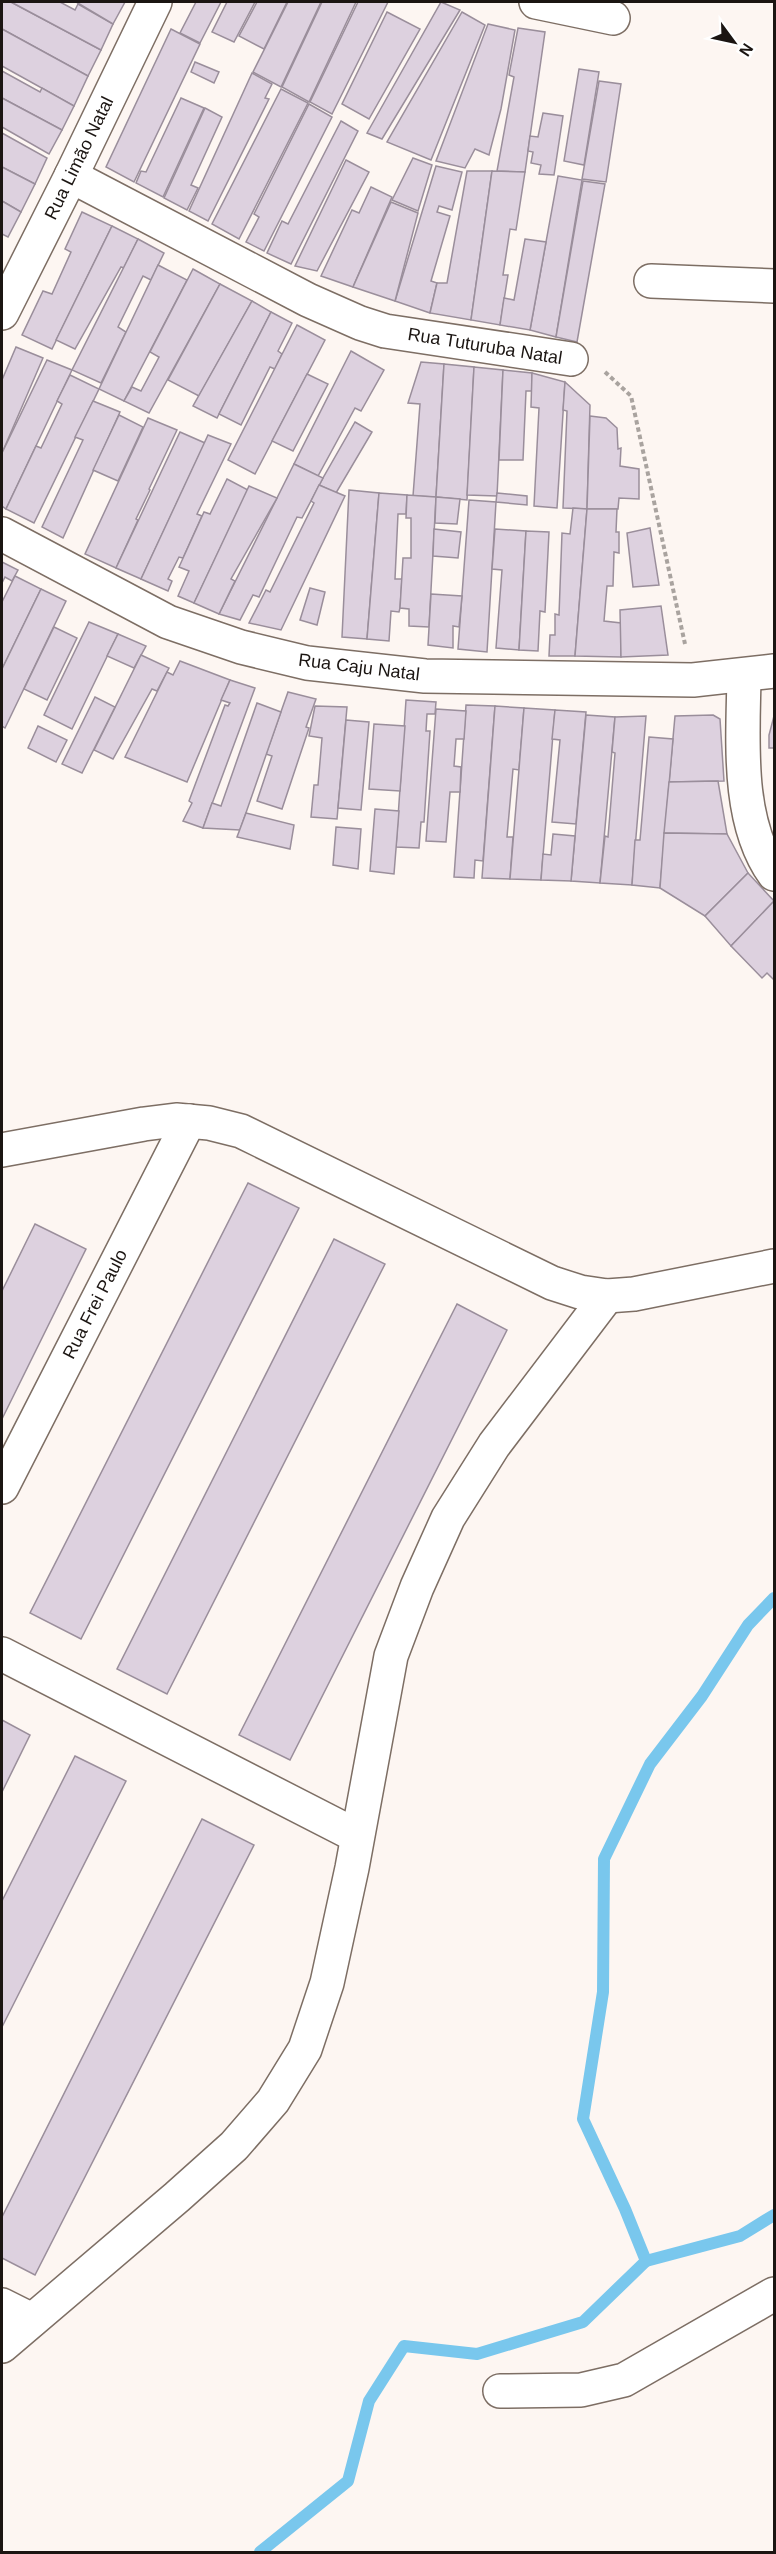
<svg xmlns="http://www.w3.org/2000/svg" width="776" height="2554" viewBox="0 0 776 2554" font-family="Arial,sans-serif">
  <rect width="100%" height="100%" fill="#fdf6f2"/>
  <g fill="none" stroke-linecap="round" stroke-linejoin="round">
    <g stroke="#79c7ed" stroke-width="12">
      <path d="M646,2261L740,2236L774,2215"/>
      <path d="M260,2552L348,2481L369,2401L404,2346L477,2354L583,2322L646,2261L625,2209L583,2119L603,1992L604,1859L650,1764L702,1696L748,1625L774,1598"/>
    </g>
  </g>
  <g fill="#ddd1df" stroke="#9a8e9b" stroke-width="1.5">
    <path d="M2,2H11L101,50L88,76L2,29Z"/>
    <path d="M11,2H60L75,10L78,4L113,24L101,50Z"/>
    <path d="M76,2H125L113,24Z"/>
    <path d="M196,2H221L200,43L180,33Z"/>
    <path d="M227,2H255L234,42L212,32Z"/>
    <path d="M257,2H287L264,49L239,36Z"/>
    <path d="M288,2H321L281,87L253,72Z"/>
    <path d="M322,2H356L309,102L282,87Z"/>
    <path d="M358,2H388L332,114L310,102Z"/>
    <path d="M441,2L460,10L382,139L367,133Z"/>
    <path d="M387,12L420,29L369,119L342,104Z"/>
    <path d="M462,12L485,25L431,160L387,142Z"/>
    <path d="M488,24L515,30L501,109L489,155L475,149L465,168L436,161Z"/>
    <path d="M518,28L545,32L525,172L497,171L514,77L509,75Z"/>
    <path d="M2,29L88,76L74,106L2,66Z"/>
    <path d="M171,29L200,44L134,182L106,167Z"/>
    <path d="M195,62L219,72L214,83L191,72Z"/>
    <path d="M579,69L599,72L584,165L564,161Z"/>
    <path d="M2,71L40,92L42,88L74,106L62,130L2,98Z"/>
    <path d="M252,73L272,84L265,98L269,99L208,221L189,211Z"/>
    <path d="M599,81L621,84L606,182L582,179Z"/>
    <path d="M281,89L308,103L239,239L212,224Z"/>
    <path d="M2,98L62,130L49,154L2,127Z"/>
    <path d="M181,98L204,108L163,197L136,183L141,171L146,172Z"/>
    <path d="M309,104L332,117L264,251L246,242L259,217L254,214Z"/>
    <path d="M205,108L222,117L191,185L198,188L187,210L164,198Z"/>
    <path d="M543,113L563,116L554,175L539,174L541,165L531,163L533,152L528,151L530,136L538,137Z"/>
    <path d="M341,121L358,131L291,264L267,253L282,221L288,224Z"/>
    <path d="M2,133L47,158L35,184L2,167Z"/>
    <path d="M413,158L432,165L418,211L392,200Z"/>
    <path d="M346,160L369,172L317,271L295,266Z"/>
    <path d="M436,166L462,172L452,210L439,206L437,212L450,216L431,281L437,283L430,313L395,301Z"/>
    <path d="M2,167L35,184L21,212L2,201Z"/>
    <path d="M467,171H492L471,320L430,313L437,283H447Z"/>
    <path d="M492,171L525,172L516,230L510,229L503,275H508L500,325L471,320Z"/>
    <path d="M558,176L582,180L556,337L530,330Z"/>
    <path d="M583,181L605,184L577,342L556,337Z"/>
    <path d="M371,187L392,197L353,287L321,276L352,210L359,213Z"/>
    <path d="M2,201L21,212L8,237L2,234Z"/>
    <path d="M391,202L418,213L395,301L353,287Z"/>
    <path d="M82,212L112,226L52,349L22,335L43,291L52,294L71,252L65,249Z"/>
    <path d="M112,226L138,239L124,268L121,267L75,349L56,340Z"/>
    <path d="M138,239L164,253L151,280L143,276L118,327L126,332L101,383L72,370Z"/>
    <path d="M525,239L546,242L530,330L500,325L504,298L514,300Z"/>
    <path d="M158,265L187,280L124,401L99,389Z"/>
    <path d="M193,269L220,284L149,413L124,401L132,387L141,391L159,357L150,352Z"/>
    <path d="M220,284L252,301L199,396L168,380Z"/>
    <path d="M252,301L271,312L217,418L193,406Z"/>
    <path d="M271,312L292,323L278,351L282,354L275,369L270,367L241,425L219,414Z"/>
    <path d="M297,325L325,340L255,474L228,460Z"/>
    <path d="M16,347L43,358L2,453V380Z"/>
    <path d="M351,351L384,370L361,411L355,408L318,476L294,464Z"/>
    <path d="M47,360L72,370L6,509L2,506V453Z"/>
    <path d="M421,362L444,364L436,497L413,496L420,404L408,403Z"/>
    <path d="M444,364L474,367L467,500L436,497Z"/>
    <path d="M474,367L503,370L497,496L467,495Z"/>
    <path d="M503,370L532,373V391H526L523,460H499Z"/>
    <path d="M532,373L565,382L557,508L534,506L539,408L531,407Z"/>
    <path d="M307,374L328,384L293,451L272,441Z"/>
    <path d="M70,375L99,389L34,523L6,509L36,446L41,448L62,404L57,401Z"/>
    <path d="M565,382L590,405L587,509L563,508L567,411L563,410Z"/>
    <path d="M93,401L120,412L63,538L42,527L83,440L75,437Z"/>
    <path d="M119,415L143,427L118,481L93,470Z"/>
    <path d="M590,416L606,418L617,428L618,449L621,448L620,466L639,469V499L619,498L618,509H587Z"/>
    <path d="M148,418L177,430L149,489L150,490L136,519L138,520L116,568L85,554Z"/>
    <path d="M355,422L372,432L336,493L319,485Z"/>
    <path d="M180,432L205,443L141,579L116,568Z"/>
    <path d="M208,435L231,444L197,514L202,516L183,558L179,557L168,579L172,581L168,591L141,579Z"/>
    <path d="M294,464L323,478L302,518L297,517L259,597L253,595L240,620L219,614Z"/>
    <path d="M227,479L248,490L194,603L178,596L189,571L179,567L204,512L210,514Z"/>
    <path d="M319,485L345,496L281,630L249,623L266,590L270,592L314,503L311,501Z"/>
    <path d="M249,486L277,498L231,579L235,581L219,614L194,603Z"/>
    <path d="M349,490L379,493L367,639L342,637Z"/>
    <path d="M379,493L407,495L406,514H398L395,579H402L400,608L399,612L391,611L389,641L367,639Z"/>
    <path d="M497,493L527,496V505L496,502Z"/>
    <path d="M407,495L436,497L429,627L409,626V609L400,608L403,558H411V518H406Z"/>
    <path d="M436,497L460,499L457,524L435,523Z"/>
    <path d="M469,500L496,502L487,652L458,649Z"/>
    <path d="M573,508L587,509L575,656H549L550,635H555V614L559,615L562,533L570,534Z"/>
    <path d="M587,509H617L616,532H619V553L614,552L613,586H607L604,621L621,623V657L575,656Z"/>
    <path d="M650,528L659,585L633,587L627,533Z"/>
    <path d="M434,529L461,532L458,558L433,556Z"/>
    <path d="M495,529L526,531L519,650L496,648L502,570L492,569Z"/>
    <path d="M526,531L549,532L545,612L540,611L538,651L519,650Z"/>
    <path d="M2,562L18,570L12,581L5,577L2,583Z"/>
    <path d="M15,576L41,589L2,669V602Z"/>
    <path d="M310,588L325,592L317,625L300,620Z"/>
    <path d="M41,589L66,601L5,728L2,726V669Z"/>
    <path d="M431,594L462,596L459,627L453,626V648L428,645Z"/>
    <path d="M661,606L668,655L621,657L620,610Z"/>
    <path d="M89,622L118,634L72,729L44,715Z"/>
    <path d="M54,627L77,638L47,700L24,689Z"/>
    <path d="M118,634L146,646L134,668L107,656Z"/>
    <path d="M141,655L169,668L157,691L152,689L113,759L94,750Z"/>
    <path d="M180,661L230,680L187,782L125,757L167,672L173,675Z"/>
    <path d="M230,680L255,688L203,828L183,821L192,803L189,801L225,705L228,706L230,703L221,700Z"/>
    <path d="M288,692L316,699L306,727L309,728L282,809L257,801L272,756L266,754Z"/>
    <path d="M95,697L115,707L82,773L62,764Z"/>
    <path d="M406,700L436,702L435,714H427L426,731H430L424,822H421L419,848L396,847Z"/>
    <path d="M257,703L281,712L240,830L203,828L212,803L221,806Z"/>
    <path d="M466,705L495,706L483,861L475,860L474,878L454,877Z"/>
    <path d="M315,706L347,707L337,819L311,817L314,785H318L322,738L309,736Z"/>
    <path d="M495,706L524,708L519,770L513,769L507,837H513L510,879L482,878Z"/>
    <path d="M524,708L555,710L541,880L510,879Z"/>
    <path d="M436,709L466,711L464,739H456L454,766L461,767L460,792H450L446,842L426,841Z"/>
    <path d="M555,710L586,712L576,824L552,822L560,740L552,739Z"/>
    <path d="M586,715L615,717L600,883L571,881Z"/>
    <path d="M713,715L720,719L724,781L669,782L675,716Z"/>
    <path d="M646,716L632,885L600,883L605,836L608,837L615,753L612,752L615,717Z"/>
    <path d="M774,716V748H769V735Z"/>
    <path d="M346,720L369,722L361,810L338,808Z"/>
    <path d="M374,724L405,726L400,791L369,789Z"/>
    <path d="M38,726L67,740L56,762L28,748Z"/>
    <path d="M649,737L673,739L660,888L632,885L635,840H640Z"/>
    <path d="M718,781L727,834L664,833L669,782Z"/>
    <path d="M375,809L399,811L394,874L370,871Z"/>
    <path d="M246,813L294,825L290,849L237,837Z"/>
    <path d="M336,827L361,829L358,869L333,865Z"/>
    <path d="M664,833L727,834L748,873L705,916L660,888Z"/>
    <path d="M553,834L575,836L571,881L541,880L543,854L551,855Z"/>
    <path d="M748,873L774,901L731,946L705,916Z"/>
    <path d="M774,901V980L767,973L762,978L731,946Z"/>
    <path d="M248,1183L299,1208L81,1639L30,1613Z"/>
    <path d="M35,1224L86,1249L2,1419V1291Z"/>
    <path d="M334,1239L385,1264L167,1694L117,1669Z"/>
    <path d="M457,1304L507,1330L290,1760L239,1735Z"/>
    <path d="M2,1720L30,1735L2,1792Z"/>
    <path d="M75,1756L126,1781L2,2027V1901Z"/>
    <path d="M202,1819L254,1845L35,2275L2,2258V2217Z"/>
  </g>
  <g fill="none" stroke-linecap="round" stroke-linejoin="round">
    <g stroke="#7d6e64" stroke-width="36">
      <g id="minor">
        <path d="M536,2L613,18"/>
        <path d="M71,176L308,300L360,323L385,331L571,359"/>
        <path d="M651,281L774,286"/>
        <path d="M2,313L71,176L155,2"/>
        <path d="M2,534L168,622L241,647L307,663L425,676L693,680L774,671"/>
        <path d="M744,676C743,739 736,821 774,874"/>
        <path d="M2,1150L144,1124L176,1120L209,1123L241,1131L552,1283L580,1292L607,1296L634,1294L774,1266"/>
        <path d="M2,1487L189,1121"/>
        <path d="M2,1654L357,1836"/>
        <path d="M2,2305L32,2320"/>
        <path d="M2,2346L177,2197L234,2146L273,2101L305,2049L327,1983L352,1868L391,1656L417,1587L448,1518L494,1445L607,1296"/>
        <path d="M500,2391L581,2390L624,2380L774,2294"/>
      </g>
    </g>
    <path stroke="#a9a39f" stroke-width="4" stroke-dasharray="4.5 3" stroke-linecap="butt" d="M605,372L631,396L685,644"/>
    <use href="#minor" stroke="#fff" stroke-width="33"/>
  </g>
  <g text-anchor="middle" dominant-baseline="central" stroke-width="4.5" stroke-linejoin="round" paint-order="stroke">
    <g font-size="18" fill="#1b1512" stroke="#fff">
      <text transform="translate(79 158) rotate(-64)">Rua Limão Natal</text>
      <text transform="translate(485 346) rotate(9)">Rua Tuturuba Natal</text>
      <text transform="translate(359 667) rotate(7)">Rua Caju Natal</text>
      <text transform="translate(95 1304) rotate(-63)">Rua Frei Paulo</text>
    </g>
  </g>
  <rect width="776" height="2554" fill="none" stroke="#1b1512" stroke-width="6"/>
  <g transform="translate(734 42) rotate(123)" stroke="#ffffff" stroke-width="4.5" paint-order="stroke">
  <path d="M0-4.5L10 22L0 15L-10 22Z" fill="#1b1512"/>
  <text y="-9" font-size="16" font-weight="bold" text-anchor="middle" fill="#1b1512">N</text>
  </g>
</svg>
